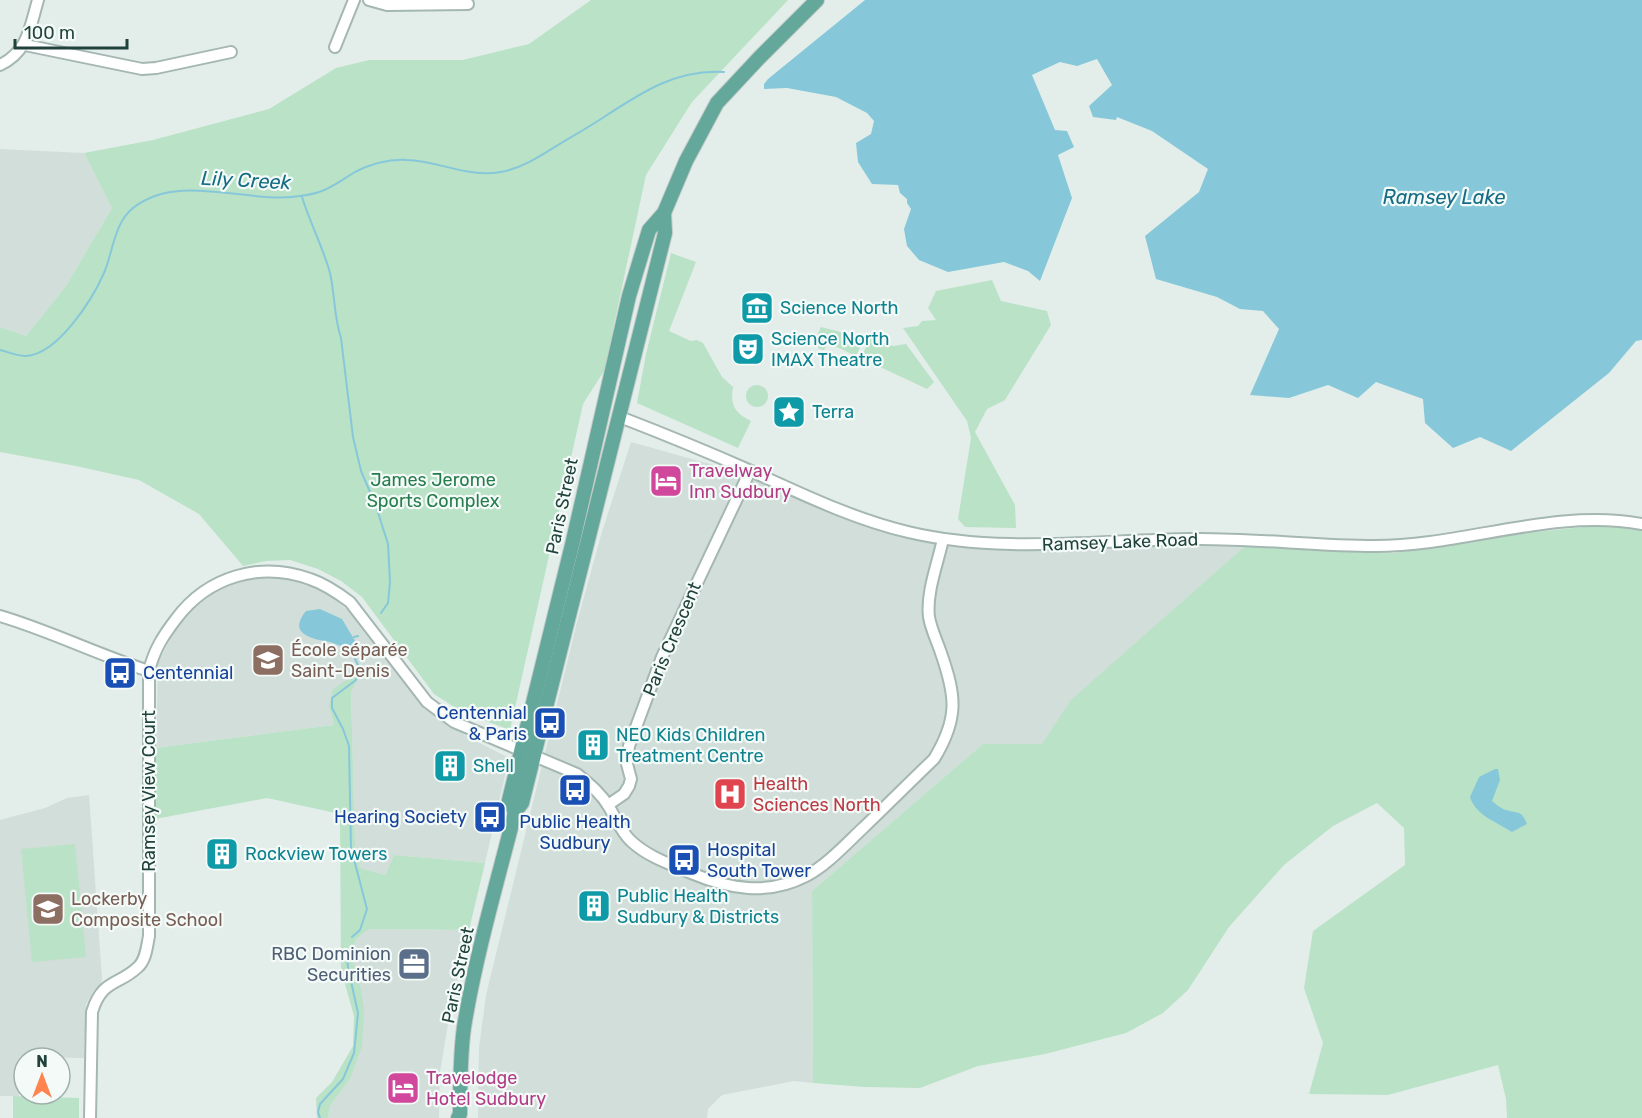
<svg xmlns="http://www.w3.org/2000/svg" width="1642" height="1118" viewBox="0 0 1642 1118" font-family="Rubik,sans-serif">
  <rect width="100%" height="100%" fill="#e3eeea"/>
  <g fill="#d1ded9">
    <path d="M0,149L84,153L112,208L66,286L26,336L0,327Z"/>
    <path d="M631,442L742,473L857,521L1029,547L1245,546L1072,700L1042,745L983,744L812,891L813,1083L794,1081L722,1095L708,1109L707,1118H478L479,1048L486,995L576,626L601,535Z"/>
    <path d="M264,576L286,578L308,584L330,596L349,611L424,707L468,737L509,758L485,863L394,855L385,875L360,868L355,844L351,691L361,671L329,707L334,725L156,748L158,663L175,630L189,612L221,587L239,581Z"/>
    <path d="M89,795L102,978L101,985L94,990L86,1004L84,1058L20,1057L19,1096H0V820L45,808L67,798Z"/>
    <path d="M369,929L469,930L452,1000L440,1072L439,1118H328L330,1106L350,1079L359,979L351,957L356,939Z"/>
  </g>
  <g fill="#bae2c7">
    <path d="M591,0H788L692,102L646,175L604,371L583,404L510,730L462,712L434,694L362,597L341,581L318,569L290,560L266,561L243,566L199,514L139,480L76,466L0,452V327L26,336L66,286L112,208L84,153L153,140L269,109L336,68L369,60H463L529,44Z"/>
    <path d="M671,253L696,262L669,331L691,341L697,340L703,343L722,377L733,387C730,404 734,413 751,421L738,448L637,403L646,354Z"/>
    <path d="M992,280L1001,301L1047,311L1051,325L1005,400L987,409L975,432L1015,505L1016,528L965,527L958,519L971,438L967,421L903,328L918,326L922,321L936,320L928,308L936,291Z"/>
    <path d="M821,327L852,335L859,334L865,337L856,356L828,343L824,350L819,349L815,340Z"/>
    <path d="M870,338L893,346L906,344L934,382L927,389L861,358Z"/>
    <circle cx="757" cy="396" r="11"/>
    <path d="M1603,525L1642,529V1118H1507L1506,1099L1498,1065L1388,1095L1309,1094L1323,1043L1304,988L1313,931L1405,865L1404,828L1377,803L1333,826L1284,865L1229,927L1188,990L1163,1013L1126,1033L1045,1054L978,1066L920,1088L865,1087L813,1083L812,891L983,744H1042L1071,700L1245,546L1394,553L1526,533Z"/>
    <path d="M362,670L351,692L355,844L360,868L385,875L394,855L485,863L469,930L369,929L356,939L351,957L359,979L364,1010L362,1046L350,1079L330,1106L328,1118H317L316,1098L332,1082L353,1046L354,1016L341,970L340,814L267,798L155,819L156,748L334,725L329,707L333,689Z"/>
    <path d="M75,844L86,957L32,962L21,849Z"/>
    <path d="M13,1096L79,1098V1118H13Z"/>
  </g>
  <g fill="#86c8d9">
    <path d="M865,0H1642V340L1636,341L1609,373L1511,451L1480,437L1453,448L1425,423L1423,399L1376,382L1358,398L1328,385L1289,398L1250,395L1279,329L1263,311L1240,309L1217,297L1156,279L1145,236L1199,192L1208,169L1152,131L1117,117L1116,120L1093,117L1089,106L1112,85L1097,59L1077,66L1060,62L1032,75L1055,130L1067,131L1074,147L1058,155L1072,198L1040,281L1028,271L1004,262L948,272L919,260L907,246L904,229L911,209L907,203V199L900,193L898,185L872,184L858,162L856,143L871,134L874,121L867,113L836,97L787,88L764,89V84L768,79Z"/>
    <path d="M320,609L342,619L357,644L349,648C342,647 336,644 330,642C312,639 287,634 306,611Z"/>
    <path d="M1495,769H1498L1500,780L1492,801C1496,804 1501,809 1506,810C1518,814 1521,809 1527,824L1512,832C1497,822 1476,816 1470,797L1479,777Z"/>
  </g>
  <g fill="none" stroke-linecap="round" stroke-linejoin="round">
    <g stroke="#86c8d9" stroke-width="2">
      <path d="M302,197C310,223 323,247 330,273C335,295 334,318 341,338L353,437L361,471L376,506L388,544L390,582L388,603L381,613"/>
      <path d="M0,350C8,352 18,356 26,356C58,354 92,300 104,273C113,252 114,223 133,208C177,173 243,202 292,197C301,196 311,195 319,192C332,188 343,179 355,172C371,164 389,159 407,160C439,161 468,178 501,172C522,168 539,157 558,145C573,136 589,127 604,117C642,92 677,69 724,72"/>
      <path d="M354,637L358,636"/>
      <path d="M350,648L359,667L356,680L332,698V708L343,729L349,746L351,848L367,909L360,930L352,937"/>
      <path d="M320,1118L318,1112L320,1104L343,1079L354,1053L358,1013L348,968L347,954"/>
    </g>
    <g stroke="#a5b7b2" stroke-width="14">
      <g id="minor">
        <path d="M369,0L387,5L468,4"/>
        <path d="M25,45L142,69L156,68L231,52"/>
        <path d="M335,47L354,0"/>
        <path d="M0,65C28,52 30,27 38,0"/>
        <path d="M620,417C664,434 708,452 751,471C802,494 853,519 908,532C1001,554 1097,540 1191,539C1253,538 1314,546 1375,546C1464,546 1553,508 1642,524"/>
        <path d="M0,616C51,631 98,655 149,671"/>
        <path d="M608,805L624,794L629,786L631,779L627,764L629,746L662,657L750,471"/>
        <path d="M90,1118L92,1012C102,979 118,986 138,967C146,960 147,946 149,936V671C154,650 163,636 176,619C208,576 261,561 310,579C325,584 338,593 350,602L427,702L454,722L577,774C589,784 601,793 609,807C616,818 621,832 631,841C648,857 670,864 691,873C729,889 767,896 806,876C827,865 845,845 862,829C886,806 910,782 934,759C959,718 956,696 941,653C937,641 931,629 929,617C926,592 938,563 943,539"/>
      </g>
    </g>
    <g stroke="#c1cac8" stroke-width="16">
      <g id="major">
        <path d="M515,812L509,800L572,545L629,296L649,230L664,213L686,161L717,103L759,58L817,0"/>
        <path d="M458,1118L460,1114C460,1085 460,1056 464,1027C476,954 497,883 515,812L522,803L665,233L664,213"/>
      </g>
    </g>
    <use href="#minor" stroke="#fff" stroke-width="10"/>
    <use href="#major" stroke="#63a89a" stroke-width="14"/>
  </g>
  <defs>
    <g id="museum-square" transform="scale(1.725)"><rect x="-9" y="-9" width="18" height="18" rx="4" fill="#0f9aa8" stroke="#f4faf8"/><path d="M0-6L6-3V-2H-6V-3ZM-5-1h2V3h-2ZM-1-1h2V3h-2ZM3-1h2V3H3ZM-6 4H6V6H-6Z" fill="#fff"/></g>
    <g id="theatre-square" transform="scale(1.725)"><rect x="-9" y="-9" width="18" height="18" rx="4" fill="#0f9aa8" stroke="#f4faf8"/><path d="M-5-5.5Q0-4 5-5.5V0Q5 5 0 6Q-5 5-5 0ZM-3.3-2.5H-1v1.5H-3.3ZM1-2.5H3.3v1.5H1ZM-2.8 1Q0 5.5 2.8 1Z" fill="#fff"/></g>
    <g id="sight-square" transform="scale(1.725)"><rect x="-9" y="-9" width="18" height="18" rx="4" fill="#0f9aa8" stroke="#f4faf8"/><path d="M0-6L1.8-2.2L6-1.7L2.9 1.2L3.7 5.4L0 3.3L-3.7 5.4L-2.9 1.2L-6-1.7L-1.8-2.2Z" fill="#fff"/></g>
    <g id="hotel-square" transform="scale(1.725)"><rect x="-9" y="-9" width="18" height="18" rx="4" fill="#d1479c" stroke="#f4faf8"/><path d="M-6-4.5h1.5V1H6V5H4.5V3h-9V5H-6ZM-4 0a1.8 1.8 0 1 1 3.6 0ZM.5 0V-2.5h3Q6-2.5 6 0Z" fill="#fff"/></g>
    <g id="school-square" transform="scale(1.725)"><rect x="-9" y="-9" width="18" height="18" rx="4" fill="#8d6e63" stroke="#f4faf8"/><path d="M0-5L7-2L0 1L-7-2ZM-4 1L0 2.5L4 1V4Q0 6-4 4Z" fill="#fff"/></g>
    <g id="bus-square" transform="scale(1.725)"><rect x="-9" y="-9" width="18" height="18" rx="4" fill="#1a4fb4" stroke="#f4faf8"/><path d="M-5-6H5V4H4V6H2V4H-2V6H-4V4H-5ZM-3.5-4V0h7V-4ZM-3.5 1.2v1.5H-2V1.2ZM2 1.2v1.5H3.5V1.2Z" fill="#fff"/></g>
    <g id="building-square" transform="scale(1.725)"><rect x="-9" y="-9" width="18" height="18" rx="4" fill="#0f9aa8" stroke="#f4faf8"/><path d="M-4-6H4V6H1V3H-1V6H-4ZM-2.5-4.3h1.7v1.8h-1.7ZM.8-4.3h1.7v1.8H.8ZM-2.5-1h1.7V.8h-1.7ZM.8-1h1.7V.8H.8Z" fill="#fff"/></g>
    <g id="hospital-square" transform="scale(1.725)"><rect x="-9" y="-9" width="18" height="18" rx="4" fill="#e0444e" stroke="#f4faf8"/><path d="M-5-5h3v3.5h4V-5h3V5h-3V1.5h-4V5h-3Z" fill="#fff"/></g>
    <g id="office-square" transform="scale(1.725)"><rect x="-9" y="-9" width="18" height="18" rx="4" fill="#5c6f8a" stroke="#f4faf8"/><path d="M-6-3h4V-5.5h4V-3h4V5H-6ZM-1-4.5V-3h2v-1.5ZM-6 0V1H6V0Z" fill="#fff"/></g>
  </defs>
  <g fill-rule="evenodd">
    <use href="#museum-square" x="757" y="308"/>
    <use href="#theatre-square" x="748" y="349"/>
    <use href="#sight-square" x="789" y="412"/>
    <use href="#hotel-square" x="666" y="481"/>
    <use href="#school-square" x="268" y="660"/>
    <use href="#bus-square" x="120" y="673"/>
    <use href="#bus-square" x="550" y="723"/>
    <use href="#building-square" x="593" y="745"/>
    <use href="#building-square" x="450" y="766"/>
    <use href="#bus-square" x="575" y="790"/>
    <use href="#hospital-square" x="730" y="794"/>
    <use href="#bus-square" x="490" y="817"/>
    <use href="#building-square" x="222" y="854"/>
    <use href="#bus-square" x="684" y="860"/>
    <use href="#building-square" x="594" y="906"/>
    <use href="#school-square" x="48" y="909"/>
    <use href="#office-square" x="414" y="964"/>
    <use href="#hotel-square" x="403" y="1088"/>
  </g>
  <g text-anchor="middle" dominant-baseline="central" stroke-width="4.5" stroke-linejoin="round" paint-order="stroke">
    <g font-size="18" fill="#0d838f" stroke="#f4faf8" text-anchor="start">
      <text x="780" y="308">Science North</text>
      <text x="771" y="339">Science North<tspan x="771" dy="21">IMAX Theatre</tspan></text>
      <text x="812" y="412">Terra</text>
      <text x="616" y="735">NEO Kids Children<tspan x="616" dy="21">Treatment Centre</tspan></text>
      <text x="473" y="766">Shell</text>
      <text x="245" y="854">Rockview Towers</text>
      <text x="617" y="896">Public Health<tspan x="617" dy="21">Sudbury &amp; Districts</tspan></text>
    </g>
    <g font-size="18" fill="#b23c85" stroke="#f4faf8" text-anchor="start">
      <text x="689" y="471">Travelway<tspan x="689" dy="21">Inn Sudbury</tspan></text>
      <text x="426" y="1078">Travelodge<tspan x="426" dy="21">Hotel Sudbury</tspan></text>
    </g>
    <g font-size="18" fill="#267d4c" stroke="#f4faf8">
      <text x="433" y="480">James Jerome<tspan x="433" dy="21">Sports Complex</tspan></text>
    </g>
    <g font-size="18" fill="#20423b" stroke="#f4faf8">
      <text transform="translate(562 506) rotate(-78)">Paris Street</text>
      <text transform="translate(1120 542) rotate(-2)">Ramsey Lake Road</text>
      <text transform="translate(672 639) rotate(-67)">Paris Crescent</text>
      <text transform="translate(149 791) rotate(-90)">Ramsey View Court</text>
      <text transform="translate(458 975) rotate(-78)">Paris Street</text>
    </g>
    <g font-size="18" fill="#785e54" stroke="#f4faf8" text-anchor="start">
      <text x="291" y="650">École séparée<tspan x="291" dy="21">Saint-Denis</tspan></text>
      <text x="71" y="899">Lockerby<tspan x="71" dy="21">Composite School</tspan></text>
    </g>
    <g font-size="18" fill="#164399" stroke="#f4faf8" text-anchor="start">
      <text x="143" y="673">Centennial</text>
      <text x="527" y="713" text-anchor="end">Centennial<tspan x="527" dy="21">&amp; Paris</tspan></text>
      <text x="467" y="817" text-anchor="end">Hearing Society</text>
      <text x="575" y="822" text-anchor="middle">Public Health<tspan x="575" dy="21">Sudbury</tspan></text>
      <text x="707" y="850">Hospital<tspan x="707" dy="21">South Tower</tspan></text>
    </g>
    <g font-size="18" fill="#be3a42" stroke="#f4faf8" text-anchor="start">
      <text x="753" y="784">Health<tspan x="753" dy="21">Sciences North</tspan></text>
    </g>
    <g font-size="18" fill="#4e5e75" stroke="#f4faf8" text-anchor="end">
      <text x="391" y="954">RBC Dominion<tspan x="391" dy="21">Securities</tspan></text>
    </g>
    <g font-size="20" font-style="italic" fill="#146c85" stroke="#f4faf8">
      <text transform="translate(246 180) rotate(3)">Lily Creek</text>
      <text x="1444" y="197">Ramsey Lake</text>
    </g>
  </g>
  <g transform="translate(42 1076)"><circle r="28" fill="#f4faf8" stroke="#9fb0ac" stroke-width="1.5"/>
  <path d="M0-4.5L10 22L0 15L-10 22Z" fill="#ff8450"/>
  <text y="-9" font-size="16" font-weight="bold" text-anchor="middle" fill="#20423b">N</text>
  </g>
  <path d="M15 39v9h112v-9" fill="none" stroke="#20423b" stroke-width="3"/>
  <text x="24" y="39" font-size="18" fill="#20423b" stroke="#f4faf8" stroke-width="4.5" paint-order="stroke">100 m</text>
</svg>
